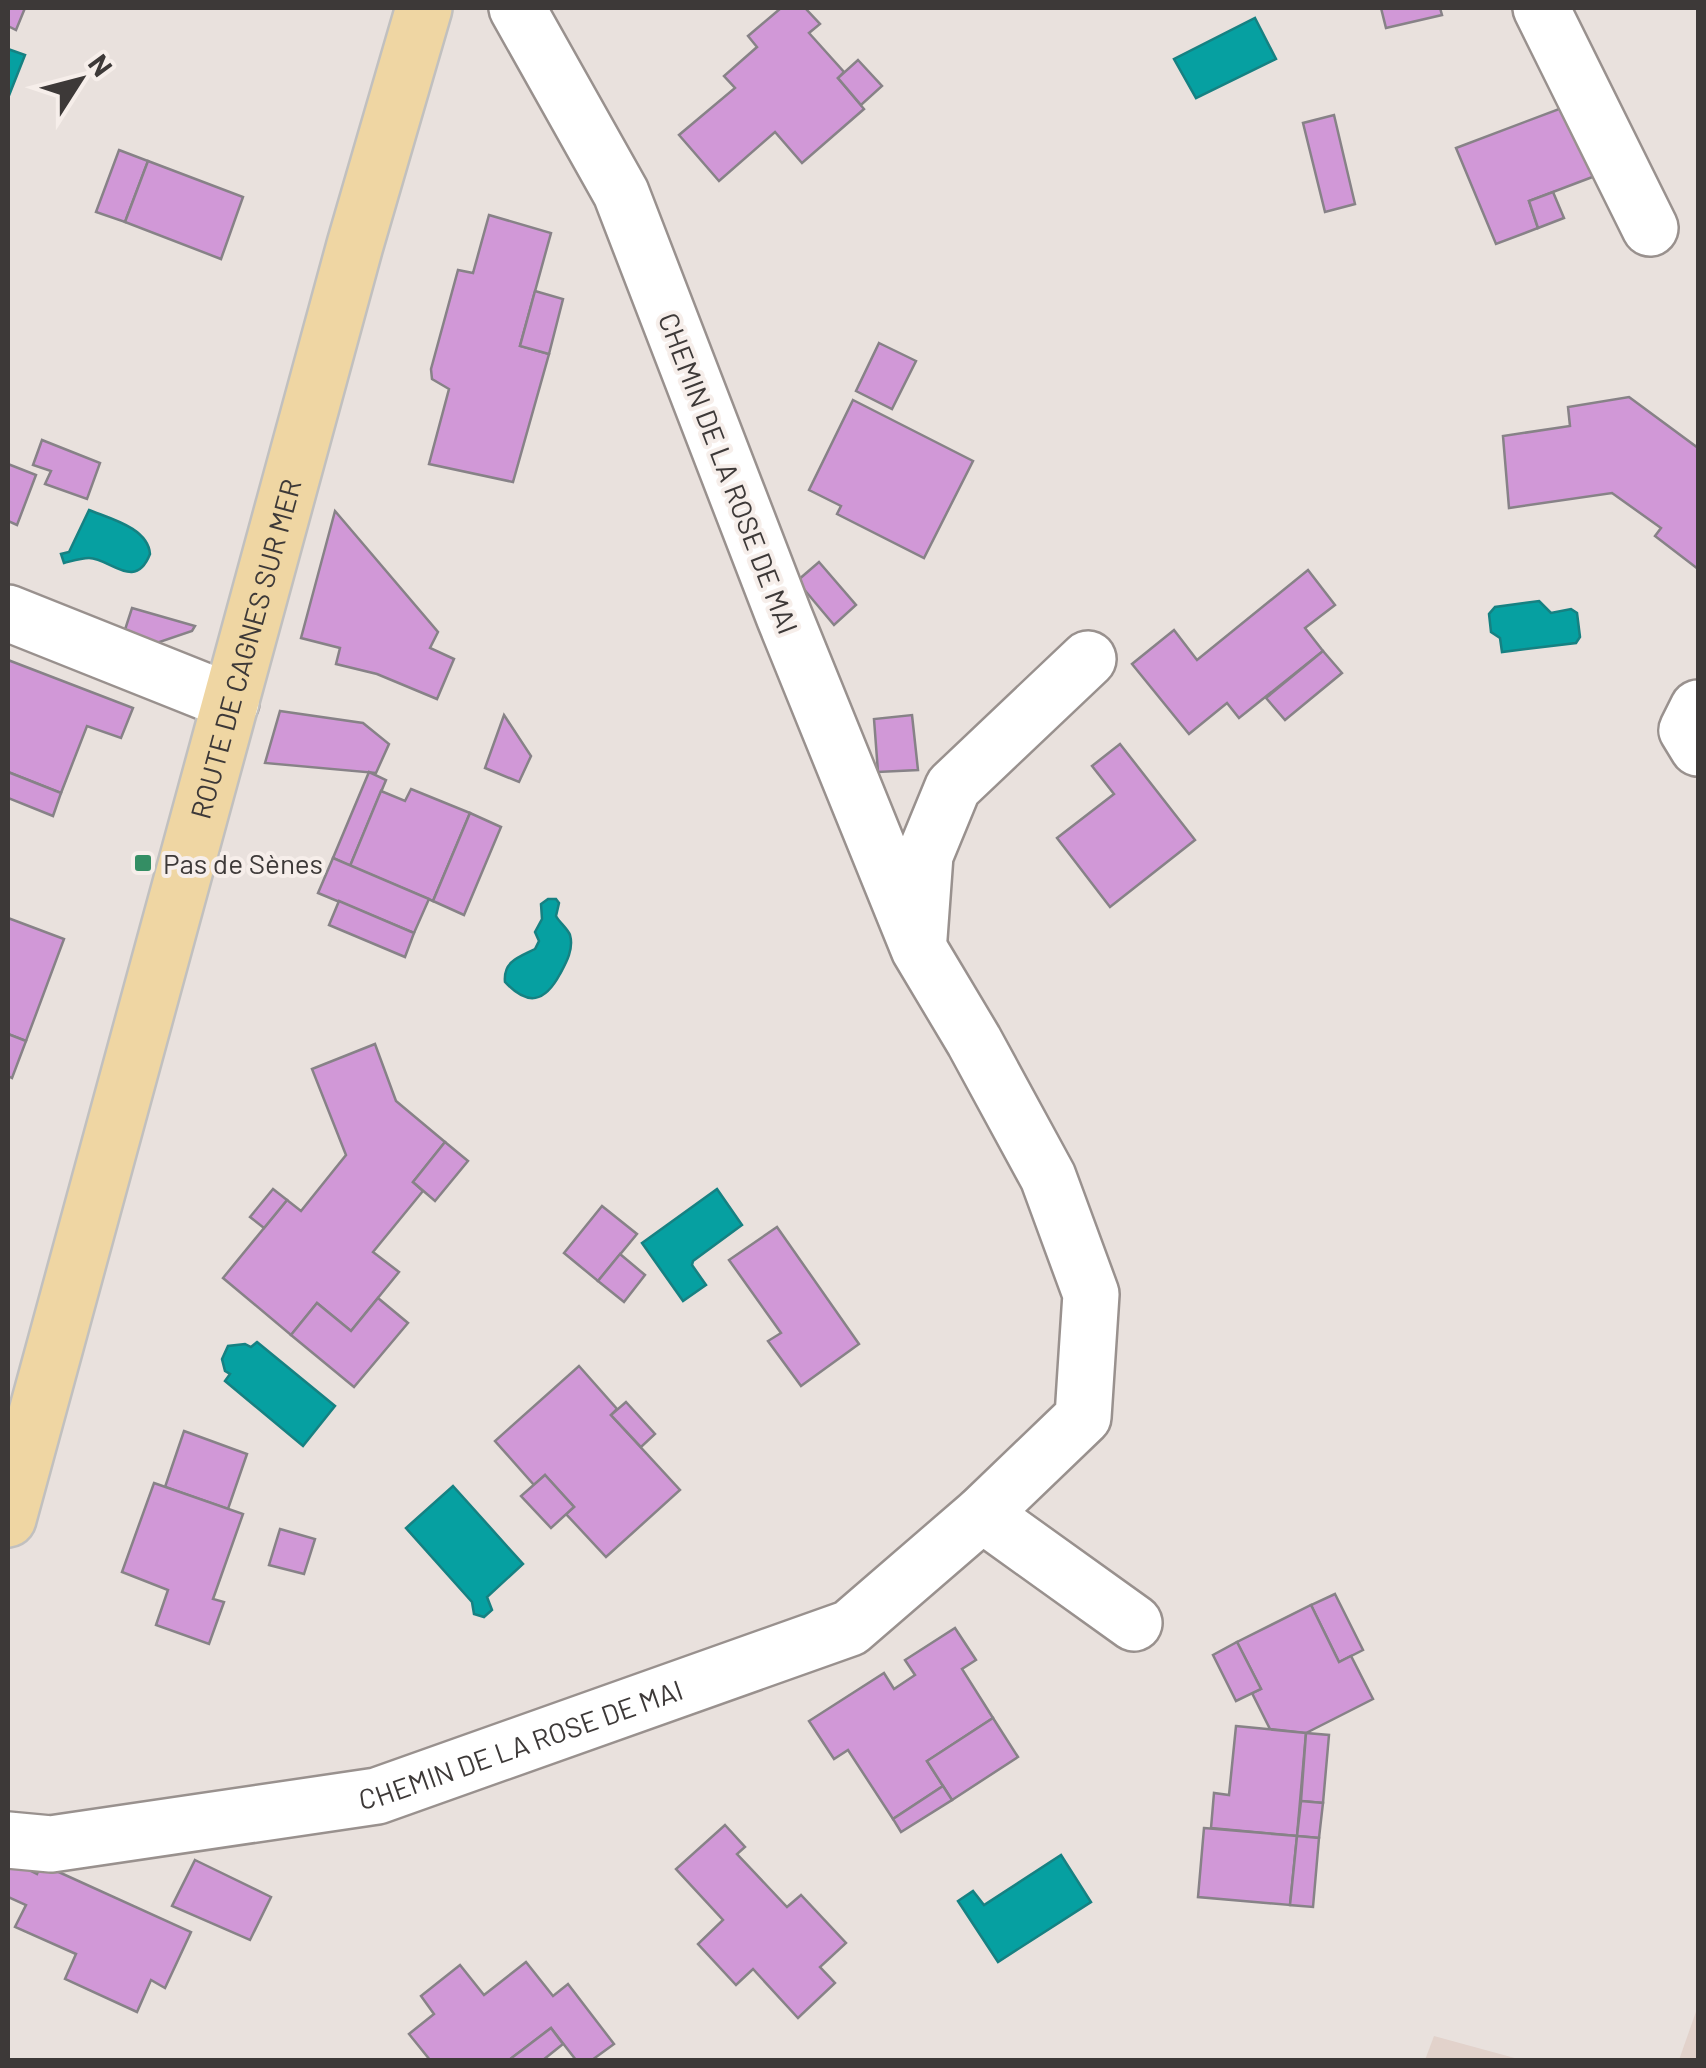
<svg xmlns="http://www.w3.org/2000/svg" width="1706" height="2068" viewBox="0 0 1706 2068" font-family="Barlow,sans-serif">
  <rect width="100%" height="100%" fill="#e9e1dd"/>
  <g fill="#e2d2cb">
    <path d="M1698,2006V2060H1679Z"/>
    <path d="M1434,2036L1522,2060H1425Z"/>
  </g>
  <g fill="#06a0a1" stroke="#168182" stroke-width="2.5">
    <path d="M1255,18L1276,59L1196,98L1174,59Z"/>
    <path d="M8,49L25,55L8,98Z"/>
    <path d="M89,510C111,519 148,528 150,554C135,592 110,558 89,558C81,558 72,561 64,563L61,554L69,552Z"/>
    <path d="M1539,601L1551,613L1571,609L1577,613L1580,637L1576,643L1502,652L1500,638L1491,632L1489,614L1495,607Z"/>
    <path d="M548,899H556L559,903L556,916C559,922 568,929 570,935C574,949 566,963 560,974C545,1002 528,1007 505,982C503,961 519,957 535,949L539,941L535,932L542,919L541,904Z"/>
    <path d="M717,1189L742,1225L693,1261L692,1265L706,1285L683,1301L642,1243Z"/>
    <path d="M257,1342L335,1406L303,1446L225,1381L230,1374L225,1371L222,1359L228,1346L245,1344L251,1347Z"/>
    <path d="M453,1486L523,1564L487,1597L492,1610L484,1617L474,1614L472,1602L406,1528Z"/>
    <path d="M1061,1855L1091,1902L998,1962L958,1901L973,1891L984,1905Z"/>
  </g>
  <g fill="#d198d7" stroke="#878287" stroke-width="2.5">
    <path d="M8,8H25L16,30L8,26Z"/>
    <path d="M781,8H805L820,24L809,33L844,72L838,78L864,109L802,163L775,132L719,181L679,135L735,88L724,76L757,47L748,36Z"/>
    <path d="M1381,8H1440L1442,15L1386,28Z"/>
    <path d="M858,60L882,86L861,105L838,78Z"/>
    <path d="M1567,106L1603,173L1529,201L1538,228L1496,244L1456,148Z"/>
    <path d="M1334,115L1355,204L1325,212L1303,123Z"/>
    <path d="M119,150L148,161L125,222L96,212Z"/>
    <path d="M148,161L243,197L221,259L125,222Z"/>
    <path d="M1553,192L1564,218L1538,228L1529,201Z"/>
    <path d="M489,215L551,233L520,346L549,354L513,482L429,464L449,389L432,379L431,369L458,270L473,273Z"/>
    <path d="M535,291L563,299L549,354L520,346Z"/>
    <path d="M879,343L916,361L892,409L856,391Z"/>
    <path d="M1629,397L1698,448V569L1655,536L1661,528L1612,493L1509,508L1503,436L1570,426L1568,407Z"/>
    <path d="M853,400L973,461L924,558L837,514L841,506L809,490Z"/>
    <path d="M42,440L100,463L87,499L45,484L51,471L33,465Z"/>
    <path d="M8,464L36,475L17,525L8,521Z"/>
    <path d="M335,511L438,632L430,648L454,659L437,699L377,674L336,664L340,648L301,638Z"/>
    <path d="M819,562L856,605L834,625L797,581Z"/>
    <path d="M1308,570L1335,605L1305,628L1323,651L1239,718L1227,703L1189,734L1132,664L1174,630L1197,660Z"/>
    <path d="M132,608L195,626L192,631L139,649L121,642Z"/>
    <path d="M1323,651L1342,673L1285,720L1266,698Z"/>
    <path d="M8,660L133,708L121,738L87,726L61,793L8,772Z"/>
    <path d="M280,711L363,723L389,744L376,773L265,763Z"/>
    <path d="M504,715L531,756L519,782L485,768Z"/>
    <path d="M912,715L918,770L878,772L874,719Z"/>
    <path d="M1120,744L1195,840L1110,907L1057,838L1114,794L1092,766Z"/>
    <path d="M8,772L61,793L53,816L8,798Z"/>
    <path d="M369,772L386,780L350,866L333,858Z"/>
    <path d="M411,789L470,813L433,901L350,866L381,791L405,801Z"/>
    <path d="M470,813L501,827L464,915L433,901Z"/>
    <path d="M333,858L429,899L414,933L318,893Z"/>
    <path d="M339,901L414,933L405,957L329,925Z"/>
    <path d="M8,918L64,939L26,1041L8,1034Z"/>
    <path d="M8,1034L26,1041L12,1078L8,1076Z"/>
    <path d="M375,1044L396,1101L445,1142L413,1182L423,1191L373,1252L399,1272L351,1331L317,1303L291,1335L223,1278L287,1200L301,1211L346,1155L312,1069Z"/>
    <path d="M445,1142L468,1161L435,1201L413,1182Z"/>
    <path d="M273,1189L287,1200L264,1228L250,1217Z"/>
    <path d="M602,1206L637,1234L598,1281L564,1253Z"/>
    <path d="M777,1227L859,1344L801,1386L768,1341L781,1333L729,1260Z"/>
    <path d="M620,1254L645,1275L624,1302L598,1281Z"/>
    <path d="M378,1298L408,1323L354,1387L291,1335L317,1303L351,1331Z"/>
    <path d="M579,1366L617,1409L611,1415L680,1490L606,1557L566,1514L574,1507L545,1475L534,1485L495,1441Z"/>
    <path d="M626,1402L655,1434L641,1447L611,1415Z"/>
    <path d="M184,1431L247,1454L228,1509L165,1487Z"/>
    <path d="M545,1475L574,1507L551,1528L521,1496Z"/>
    <path d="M154,1483L243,1514L213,1599L224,1602L209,1644L156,1625L168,1590L122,1572Z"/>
    <path d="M280,1529L315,1539L304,1574L269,1565Z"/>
    <path d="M1335,1594L1363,1650L1339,1662L1311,1605Z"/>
    <path d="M1311,1605L1339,1662L1351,1656L1373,1699L1306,1733L1270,1729L1252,1693L1261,1689L1237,1642Z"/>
    <path d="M955,1628L976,1660L962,1669L993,1718L927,1761L943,1786L893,1819L848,1750L834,1759L809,1721L884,1673L894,1689L915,1675L905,1660Z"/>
    <path d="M1237,1642L1261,1689L1236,1701L1213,1655Z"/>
    <path d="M993,1718L1018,1757L952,1800L927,1761Z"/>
    <path d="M1236,1726L1306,1733L1297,1836L1211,1828L1214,1793L1229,1795Z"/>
    <path d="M1306,1733L1329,1735L1323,1803L1301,1801Z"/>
    <path d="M943,1786L952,1800L901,1832L893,1819Z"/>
    <path d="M1301,1801L1323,1803L1319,1838L1297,1836Z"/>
    <path d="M725,1825L745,1847L737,1854L787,1907L801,1895L846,1943L820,1967L835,1983L798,2018L753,1969L736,1985L698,1944L723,1920L676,1869Z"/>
    <path d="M1204,1828L1297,1836L1290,1905L1198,1897Z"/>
    <path d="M1297,1836L1319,1838L1313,1907L1290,1905Z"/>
    <path d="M195,1860L271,1897L250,1940L172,1906Z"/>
    <path d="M41,1864L191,1932L165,1988L151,1980L137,2012L65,1979L76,1954L15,1927L26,1905L8,1897V1866L19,1865L37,1874Z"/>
    <path d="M526,1962L553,1996L568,1984L614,2044L592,2060H576L551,2028L509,2060H430L409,2034L434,2014L421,1996L460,1965L484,1995Z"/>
    <path d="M551,2028L563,2044L543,2060H509Z"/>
  </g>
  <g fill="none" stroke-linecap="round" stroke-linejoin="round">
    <g stroke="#99918e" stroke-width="60">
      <g id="minor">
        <path d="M1541,8L1650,228"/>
        <path d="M8,613L231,702"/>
        <path d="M1698,708L1687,730L1698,748"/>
        <path d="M919,938L925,855L953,787L1088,659"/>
        <path d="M982,1514L1134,1623"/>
        <path id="s1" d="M8,1840L51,1844L377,1796L850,1628L982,1514L1083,1417L1091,1294L1048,1177L974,1041L919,949L784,616L621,193L517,8"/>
      </g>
    </g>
    <g stroke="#c1c0bf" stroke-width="60">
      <g id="major">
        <path id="s2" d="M8,1519L355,245L424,8"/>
      </g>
    </g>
    <use href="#minor" stroke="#fff" stroke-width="55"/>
    <use href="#major" stroke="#efd6a3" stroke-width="55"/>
  </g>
  <rect fill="#348e64" stroke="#f6eeea" stroke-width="4" x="133" y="853" width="20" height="20" rx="5"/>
  <g text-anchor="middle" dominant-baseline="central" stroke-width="8" stroke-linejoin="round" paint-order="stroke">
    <g font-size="28" fill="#3d3938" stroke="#f6eeea">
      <text transform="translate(729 473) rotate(69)">CHEMIN DE LA ROSE DE MAI</text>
      <text stroke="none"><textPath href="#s2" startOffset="902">ROUTE DE CAGNES SUR MER</textPath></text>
      <text stroke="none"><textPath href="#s1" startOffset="525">CHEMIN DE LA ROSE DE MAI</textPath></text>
    </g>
    <g font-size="28" fill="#3d3938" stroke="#f6eeea" text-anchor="start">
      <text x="163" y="863">Pas de Sènes</text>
    </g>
  </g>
  <rect width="1706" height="2068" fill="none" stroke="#3d3938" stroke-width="20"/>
  <g transform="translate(80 80) rotate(54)" stroke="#f6eeea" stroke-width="8" paint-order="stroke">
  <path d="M0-8L18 38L0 25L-18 38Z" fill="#3d3938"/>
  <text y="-15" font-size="28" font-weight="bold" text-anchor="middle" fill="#3d3938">N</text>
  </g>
</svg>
